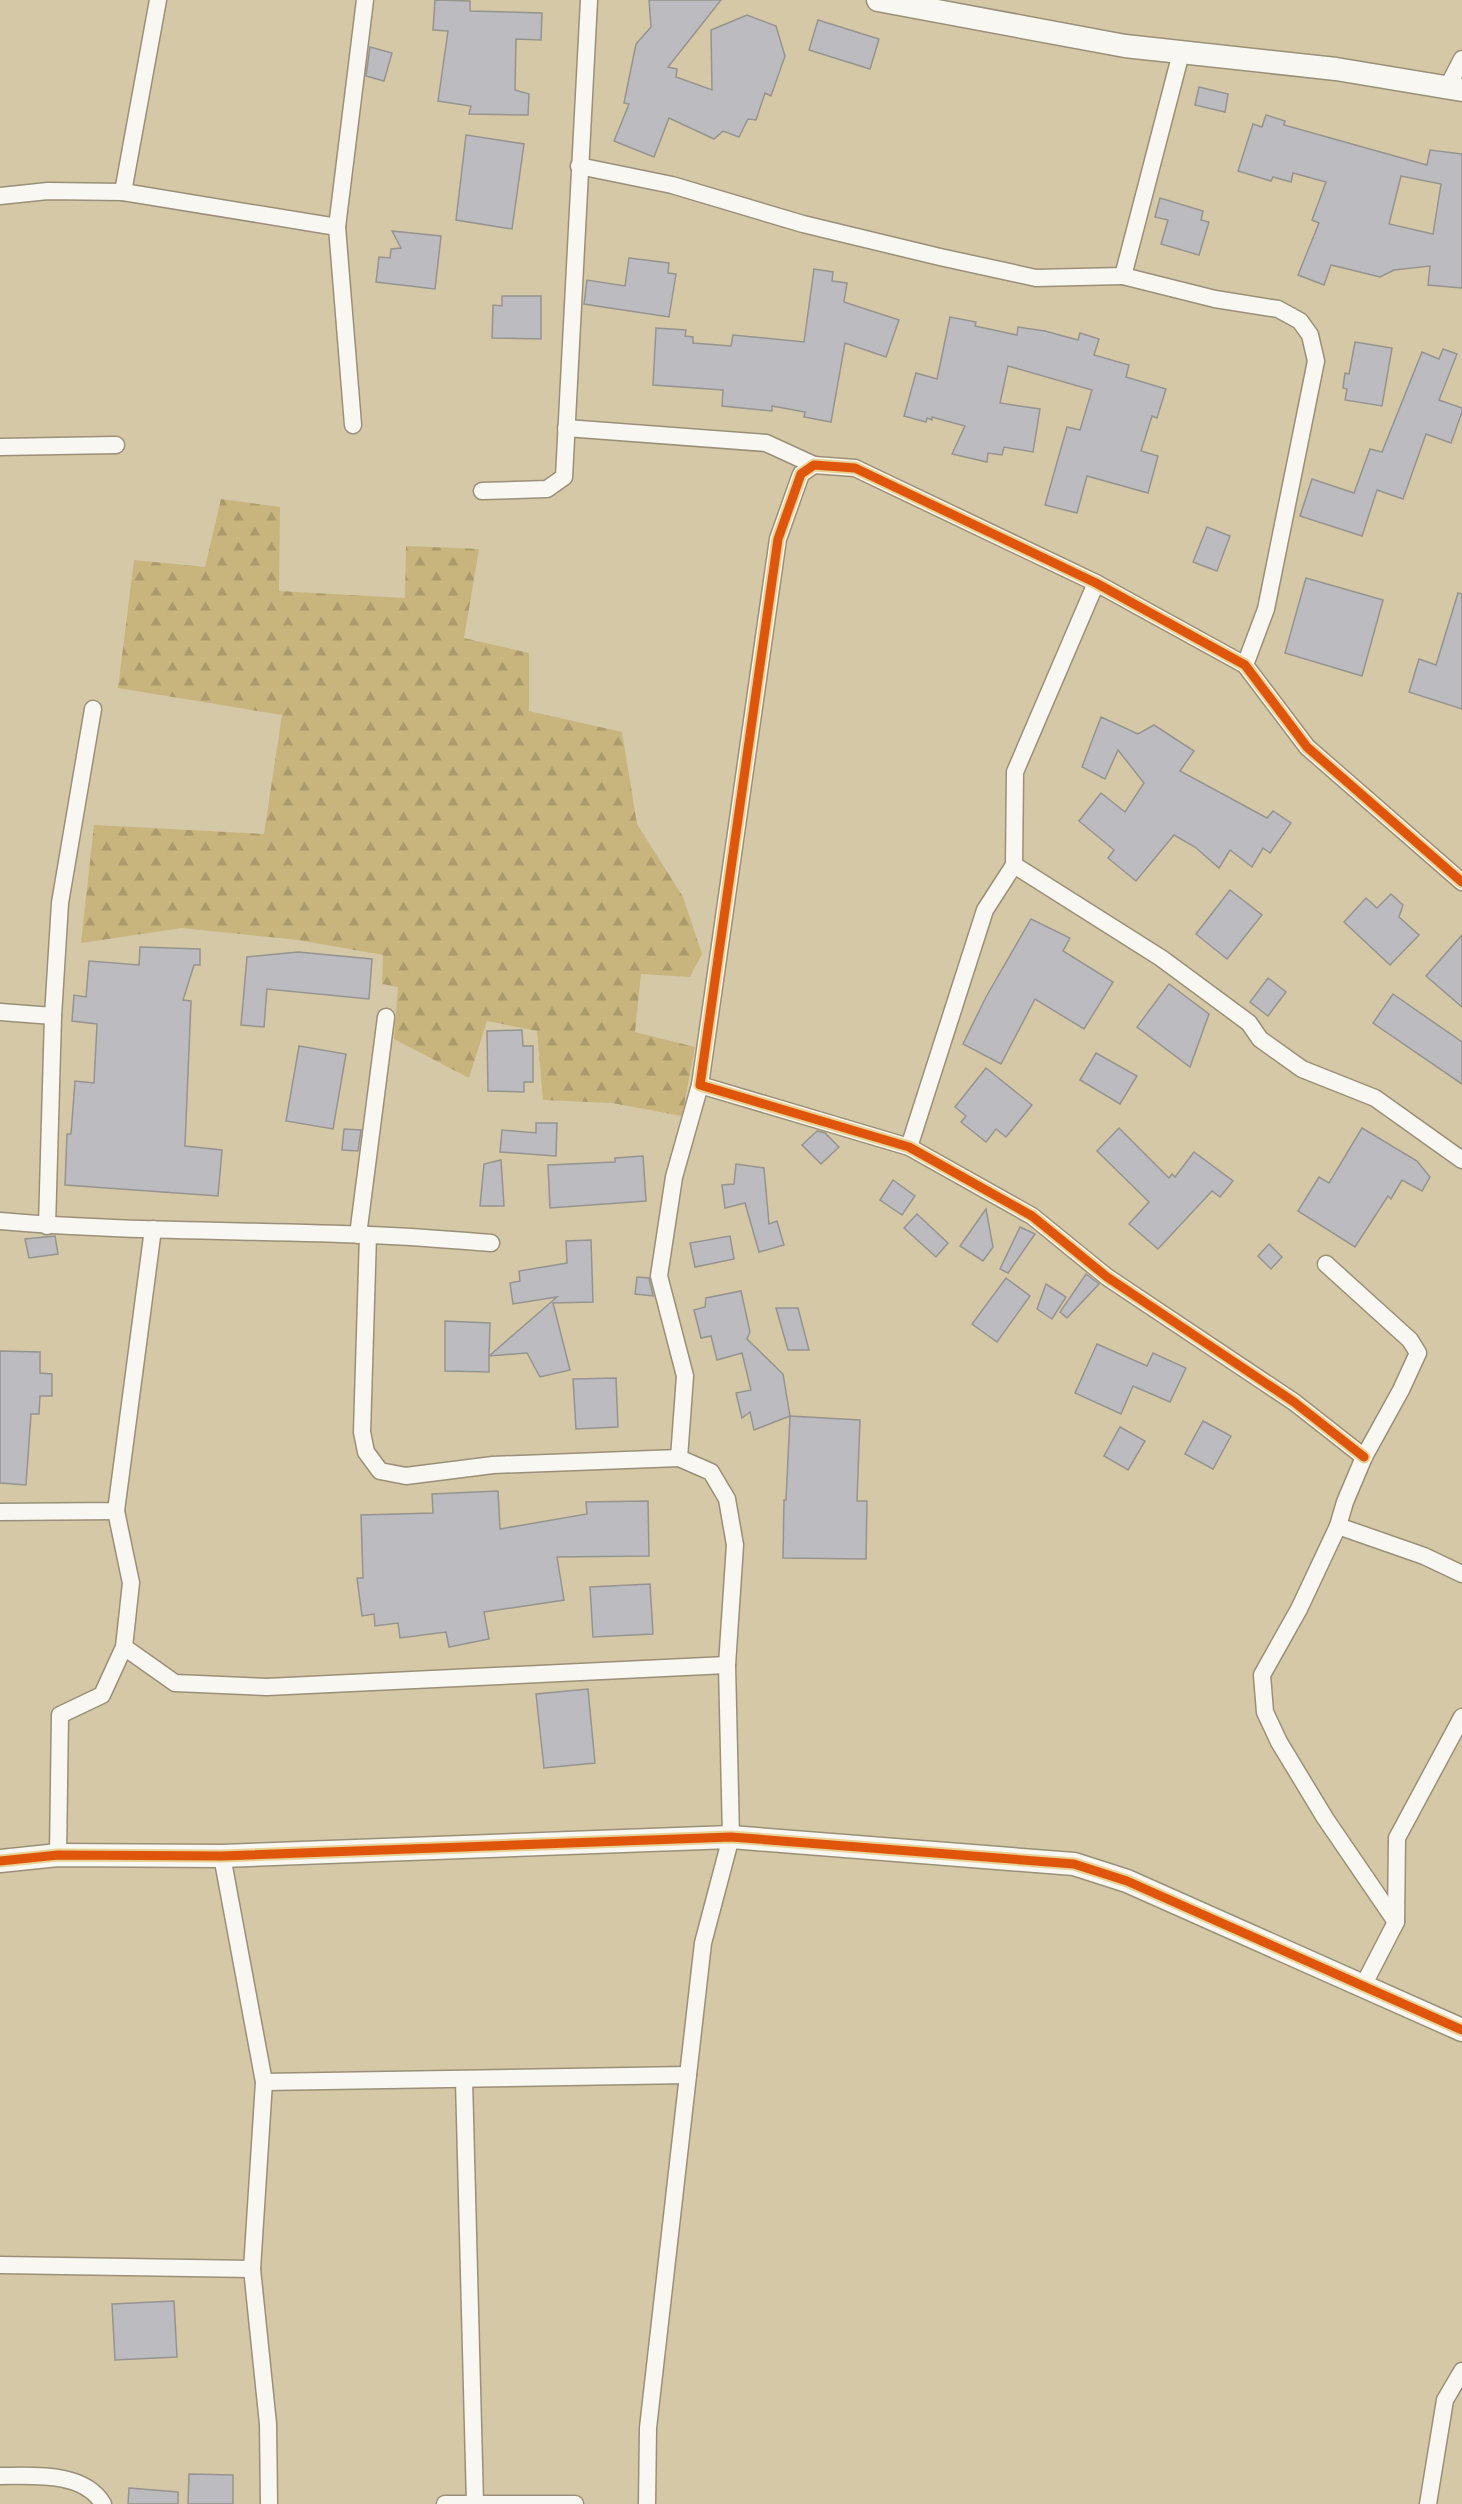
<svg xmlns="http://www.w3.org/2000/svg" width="1462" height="2504" viewBox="0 0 1462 2504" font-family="'Golos Text',sans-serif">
  <defs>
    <pattern id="forest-firs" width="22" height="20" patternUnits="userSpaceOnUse" patternTransform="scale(1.5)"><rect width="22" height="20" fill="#c8b47d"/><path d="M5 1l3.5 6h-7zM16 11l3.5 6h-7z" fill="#ab9a6a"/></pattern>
  </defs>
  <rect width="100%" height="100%" fill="#d4c8a7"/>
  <path fill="url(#forest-firs)" d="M221,499L280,507L279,591L405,598L406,546L479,549L464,638L529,653V711L622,732L637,824L683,897L702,954L690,977L641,974L635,1032L695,1047L682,1116L612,1103L543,1100L537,1031L487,1021L469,1078L394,1039L398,987L382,984L383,955L298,940L182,928L81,943L94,825L264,834L282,715L118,688L134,560L205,567Z"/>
  <g fill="#bcbbbf" stroke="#96948f" stroke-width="1.5" fill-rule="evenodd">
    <path d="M435,0L470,1V11L542,13L541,40L516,39L515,90L529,94L528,115L469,114L471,106L438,101L448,31L433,30Z"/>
    <path d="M649,0H721L668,67L677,69L676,77L712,90L711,30L747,15L776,26L785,56L771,96L765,93L756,120L748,119L739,137L723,131L714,139L669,118L654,157L614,141L629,104L624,103L636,44L651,27Z"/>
    <path d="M818,20L879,39L870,69L809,50Z"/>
    <path d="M370,47L392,53L384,81L366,76Z"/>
    <path d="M1199,87L1228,94L1225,112L1195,105Z"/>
    <path d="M1266,115L1285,121L1284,125L1427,165L1430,150L1462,154V288L1428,285L1430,266L1394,270L1380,277L1331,265L1324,285L1298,275L1319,223L1312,220L1326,182L1293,173L1291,182L1273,177L1271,181L1238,171L1253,124L1262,127ZM1401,176L1441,184L1433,234L1389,224Z"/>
    <path d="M466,135L524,144L512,229L456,220Z"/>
    <path d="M1160,198L1203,211L1201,220L1209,222L1199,255L1161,244L1168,220L1155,217Z"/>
    <path d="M392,231L441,236L435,289L376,282L379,257L390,258L391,249L401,248Z"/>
    <path d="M629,258L669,263L668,273L676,274L669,317L584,304L587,280L625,286Z"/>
    <path d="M814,269L833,272L832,281L847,283L844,302L899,320L886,357L845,343L831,422L804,417L805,412L772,406V411L722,406L723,390L653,385L656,328L686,330L685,336L693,337V343L731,346L733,335L804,342Z"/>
    <path d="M502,296H541V339L492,338L493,305L502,306Z"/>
    <path d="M950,317L976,322L975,326L1017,335L1018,327L1045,331L1078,340L1080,333L1099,339L1094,355L1129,365L1126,377L1166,389L1157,418L1152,416L1141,451L1158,456L1148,493L1087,476L1077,513L1045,505L1067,427L1080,430L1092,390L1008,366L1000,403L1040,409L1033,452L1004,447L1002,455L988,453L987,462L952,454L965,426L932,417V420L927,418L926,422L904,416L916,373L937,379Z"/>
    <path d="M1355,342L1392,348L1382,406L1345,400L1347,389L1343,388L1345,373L1349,374Z"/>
    <path d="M1443,349L1457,354L1439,400L1462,408V412L1451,443L1426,434L1403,499L1377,490L1362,536L1300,516L1312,479L1354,493L1370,449L1382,452L1422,352L1439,359Z"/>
    <path d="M1207,527L1230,536L1217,571L1193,562Z"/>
    <path d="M1306,578L1383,600L1362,676L1285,653Z"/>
    <path d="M1458,593L1462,594V709L1409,692L1419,659L1436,665Z"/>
    <path d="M1101,717L1138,734L1154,725L1194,751L1180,771L1267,818L1273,811L1291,823L1270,853L1263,848L1252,867L1230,850L1219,868L1195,847L1174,835L1136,881L1108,858L1114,850L1079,821L1101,793L1125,812L1144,783L1118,750L1105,779L1082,767Z"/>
    <path d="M1230,890L1262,915L1227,959L1196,934Z"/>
    <path d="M1391,894L1403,905L1399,917L1419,935L1390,965L1344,922L1366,898L1377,908Z"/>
    <path d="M1031,919L1070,938L1063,951L1113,982L1084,1029L1035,999L1001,1064L963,1044L986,997Z"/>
    <path d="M1462,935V1007L1426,976Z"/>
    <path d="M140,947L200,949V965H194L183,1000L191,1001L185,1146L222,1150L218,1196L65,1185L67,1134H71L75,1081L94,1083L97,1024L72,1021L74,995L86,997L89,961L139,965Z"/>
    <path d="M298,952L372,959L369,999L267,989L264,1027L241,1025L247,957Z"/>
    <path d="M1268,978L1286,992L1268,1016L1250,1002Z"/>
    <path d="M1169,984L1209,1014L1190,1067L1137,1027Z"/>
    <path d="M1393,994L1462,1042V1084L1373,1023Z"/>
    <path d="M522,1030L523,1046H533V1082H524V1092L488,1091L487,1031Z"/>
    <path d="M299,1046L346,1054L333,1129L286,1121Z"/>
    <path d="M1096,1053L1137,1076L1120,1104L1080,1080Z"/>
    <path d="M986,1068L1032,1105L1006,1137L996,1129L986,1142L961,1122L966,1116L955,1107Z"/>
    <path d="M536,1123H557L556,1156L500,1152L502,1130L536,1133Z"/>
    <path d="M1119,1128L1169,1178L1172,1174L1175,1177L1194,1152L1233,1181L1220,1197L1212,1191L1158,1249L1129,1224L1149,1202L1097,1151Z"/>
    <path d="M1362,1128L1417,1161L1430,1177L1422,1191L1402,1180L1391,1199L1388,1196L1355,1247L1298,1211L1319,1177L1329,1183Z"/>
    <path d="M344,1129L361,1130L358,1151L342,1150Z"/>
    <path d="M817,1131L825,1133L839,1147L821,1164L802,1145Z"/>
    <path d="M643,1156L646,1201L550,1208L548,1165L615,1162V1158Z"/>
    <path d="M501,1160L504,1206H480L484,1164Z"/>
    <path d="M736,1164L764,1168L769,1224L777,1221L784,1245L759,1252L745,1203L725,1208L722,1185L734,1184Z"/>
    <path d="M893,1180L915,1196L902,1215L880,1200Z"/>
    <path d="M986,1209L993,1247L983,1261L960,1246Z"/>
    <path d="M917,1214L948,1243L936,1257L904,1228Z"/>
    <path d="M1020,1227L1035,1234L1008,1273L1000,1269Z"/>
    <path d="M55,1236L58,1254L29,1258L25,1239Z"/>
    <path d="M730,1236L734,1259L695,1267L690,1243Z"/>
    <path d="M591,1240L593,1302L553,1303L570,1370L540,1377L527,1353L489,1356V1372L445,1371V1321L490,1323L489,1356L557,1297L513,1304L510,1283L520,1281L519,1271L567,1263L566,1241Z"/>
    <path d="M1269,1244L1282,1257L1271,1269L1258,1256Z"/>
    <path d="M1086,1274L1099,1284L1067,1318L1060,1312Z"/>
    <path d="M637,1277L649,1278L653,1296L635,1294Z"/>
    <path d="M1006,1278L1030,1296L997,1342L972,1324Z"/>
    <path d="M1046,1284L1066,1297L1052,1319L1037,1309Z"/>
    <path d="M741,1291L750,1332L747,1339L783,1374L790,1416L754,1430L750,1412L742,1418L736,1393L751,1390L742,1353L717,1360L711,1336L701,1338L694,1310L705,1307L706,1298Z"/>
    <path d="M776,1308H798L809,1350H788Z"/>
    <path d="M1097,1344L1147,1366L1153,1353L1186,1368L1170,1402L1133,1386L1121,1414L1075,1393Z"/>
    <path d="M0,1351L40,1352V1373L52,1374V1396H40L39,1414H31L26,1485L0,1483Z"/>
    <path d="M616,1378L618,1427L576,1429L573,1379Z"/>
    <path d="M790,1416L860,1420L857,1501H867L866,1559L783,1558L784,1500H786Z"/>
    <path d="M1203,1421L1231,1436L1213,1469L1185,1454Z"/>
    <path d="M1120,1427L1145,1441L1128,1470L1104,1456Z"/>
    <path d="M498,1491L500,1529L587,1514L586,1502L648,1501L649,1556L557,1557L564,1600L484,1612L489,1639L449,1647L446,1632L400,1638L398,1623L375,1626L374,1614L362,1616L357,1578H363L361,1515L433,1513L432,1494Z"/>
    <path d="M650,1584L653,1634L593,1637L590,1587Z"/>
    <path d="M588,1689L595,1763L544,1768L536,1694Z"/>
    <path d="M174,2301L177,2357L115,2360L112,2304Z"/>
    <path d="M189,2474L233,2475V2504H188Z"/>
    <path d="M129,2488L178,2492V2504H128Z"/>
  </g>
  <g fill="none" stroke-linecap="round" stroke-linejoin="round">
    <g stroke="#9a9077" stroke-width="19">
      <g id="street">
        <path d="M1181,53L1123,276L1215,299L1278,309L1300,321L1310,335L1316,361L1266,609L1245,665"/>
        <path d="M1447,88L1462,59"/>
        <path d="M579,166L672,185L803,224L940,257L1036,278L1123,276"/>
        <path d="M123,192L337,227L353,425"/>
        <path d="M0,196L48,191L123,192L158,0"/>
        <path d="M337,227L365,0"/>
        <path d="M566,428L766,443L814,465"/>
        <path d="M0,447L116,445"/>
        <path d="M482,491L547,489L564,477L589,0"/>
        <path d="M1014,865L1161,958L1249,1023L1260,1039L1302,1069L1375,1098L1462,1160"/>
        <path d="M0,1012L53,1016"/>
        <path d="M909,1147L985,910L1014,865L1015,772L1096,583"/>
        <path d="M0,1221C122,1232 246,1230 369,1235C409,1236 450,1240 491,1243"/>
        <path d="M47,1226L53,1016L60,903L93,709"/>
        <path d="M358,1235L386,1017"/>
        <path d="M368,1235L362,1432L366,1452L380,1471L406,1476L493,1465L679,1458"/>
        <path d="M1326,1264L1410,1340L1418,1353L1401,1390L1364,1457L1345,1502L1338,1526L1299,1609L1262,1675L1265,1712L1279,1742L1325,1818L1396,1922"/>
        <path d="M1364,1457L1294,1402L1107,1277L1032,1216L909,1147L700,1085L778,539L801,474L814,465L855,468L1096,583L1245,665L1307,747L1462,882"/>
        <path d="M0,1512L116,1511L153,1229"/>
        <path d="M1338,1526L1424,1556L1462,1574"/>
        <path d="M124,1647L175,1683L267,1687L727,1665"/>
        <path d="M58,1855L60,1715L102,1695L124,1647L131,1583L116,1511"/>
        <path d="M222,1856L264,2082L252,2269L268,2424L269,2504"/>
        <path d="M1363,1986L1396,1922L1397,1838L1462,1717"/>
        <path d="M464,2080L475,2503"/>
        <path d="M264,2082L688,2075"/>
        <path d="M0,2265L252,2269"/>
        <path d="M0,2476C32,2476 84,2471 103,2504"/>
        <path d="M445,2504H575"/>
        <path d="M647,2504L648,2428L703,1943L731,1837L727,1665L735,1545L727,1499L711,1472L679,1458L685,1376L659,1276L674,1177L700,1085"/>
        <path d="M1428,2504L1445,2400L1462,2371"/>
      </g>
    </g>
    <g stroke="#9a9077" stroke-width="25">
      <g id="secondary">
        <path d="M878,0L1125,46L1336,69L1462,90"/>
        <path d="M0,1861L58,1855L222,1856L731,1837L1074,1864L1127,1881L1462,2030"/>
      </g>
    </g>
    <use href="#street" stroke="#f9f7f2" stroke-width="16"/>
    <use href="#secondary" stroke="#f9f7f2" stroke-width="22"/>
    <g stroke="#e7d194" stroke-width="13">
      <g id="cycleway">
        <path d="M1364,1457L1294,1402L1107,1277L1032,1216L909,1147L700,1085L778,539L801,474L814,465L855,468L1096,583L1245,665L1307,747L1462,882"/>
        <path d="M0,1861L58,1855L222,1856L731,1837L1074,1864L1127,1881L1462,2030"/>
      </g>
    </g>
    <use href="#cycleway" stroke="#de550b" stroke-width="9"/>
  </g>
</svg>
